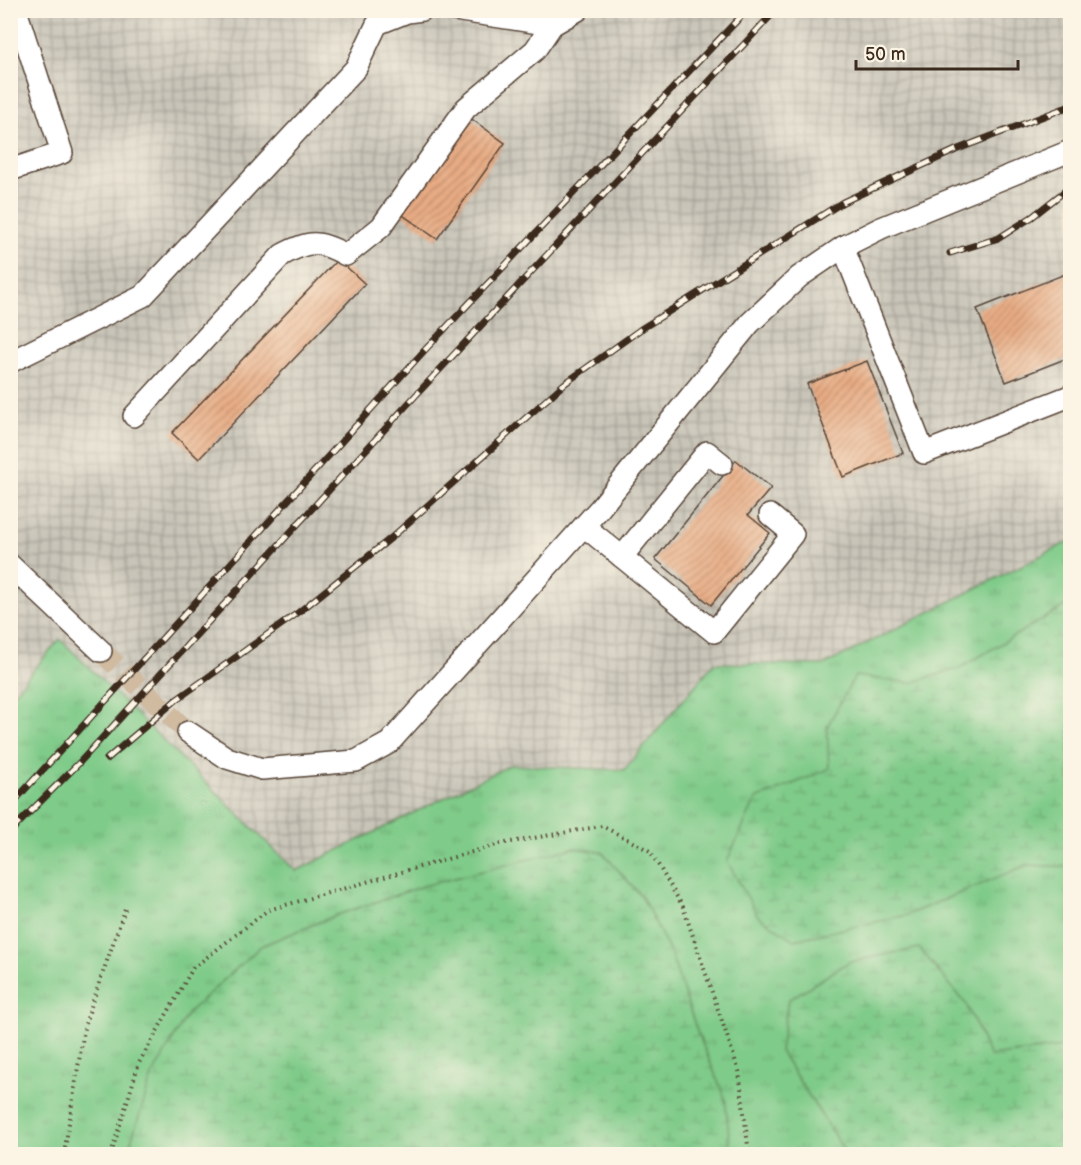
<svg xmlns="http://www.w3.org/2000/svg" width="1081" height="1165" viewBox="0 0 1081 1165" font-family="'Balsamiq Sans',sans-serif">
  <defs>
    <pattern id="industrial-grid" width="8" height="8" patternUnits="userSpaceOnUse" patternTransform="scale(1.5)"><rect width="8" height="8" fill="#c8c4b8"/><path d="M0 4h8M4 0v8" fill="none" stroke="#a49f95"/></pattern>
    <pattern id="grass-tufts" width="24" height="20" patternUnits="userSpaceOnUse" patternTransform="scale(1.5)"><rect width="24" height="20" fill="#7fcb89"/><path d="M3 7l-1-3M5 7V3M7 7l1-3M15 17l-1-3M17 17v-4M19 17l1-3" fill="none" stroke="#6fae76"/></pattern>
    <pattern id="wetland-marsh" width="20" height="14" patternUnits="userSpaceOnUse" patternTransform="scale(1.5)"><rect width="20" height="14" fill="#7fcb89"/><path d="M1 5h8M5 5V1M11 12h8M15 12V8" fill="none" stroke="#6fae76"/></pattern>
    <pattern id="building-hatch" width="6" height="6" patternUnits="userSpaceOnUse" patternTransform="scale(1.5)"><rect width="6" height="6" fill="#e8ac84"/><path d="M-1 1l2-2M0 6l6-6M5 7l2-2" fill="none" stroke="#bd8c6b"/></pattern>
  </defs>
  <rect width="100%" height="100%" fill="#fcf5e5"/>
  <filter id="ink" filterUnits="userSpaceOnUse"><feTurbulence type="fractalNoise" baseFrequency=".0167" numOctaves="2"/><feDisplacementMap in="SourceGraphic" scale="12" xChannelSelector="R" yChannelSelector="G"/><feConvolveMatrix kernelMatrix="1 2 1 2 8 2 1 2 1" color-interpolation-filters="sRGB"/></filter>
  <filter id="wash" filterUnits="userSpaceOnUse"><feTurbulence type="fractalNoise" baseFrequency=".008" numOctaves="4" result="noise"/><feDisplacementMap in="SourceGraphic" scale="24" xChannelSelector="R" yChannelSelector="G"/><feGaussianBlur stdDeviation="1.35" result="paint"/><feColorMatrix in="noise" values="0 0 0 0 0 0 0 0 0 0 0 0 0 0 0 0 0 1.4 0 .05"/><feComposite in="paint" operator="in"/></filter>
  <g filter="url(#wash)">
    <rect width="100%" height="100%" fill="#f5dfc2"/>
    <path fill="url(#industrial-grid)" d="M11,11H1070V541L824,665L714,663L624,770L510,765L296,871L60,639L11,696Z"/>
    <path fill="url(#grass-tufts)" stroke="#5d7a54" stroke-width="1.5" d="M1070,541V1154H11V696L60,639L296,871L510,765L624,770L714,663L824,665Z"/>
    <g fill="url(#wetland-marsh)" stroke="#5d7a54" stroke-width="1.5">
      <path d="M1070,603V867L1027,865L907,915L794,940L758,916L727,861L756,799L829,769L827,727L855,676L910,683L960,668Z"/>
      <path d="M573,848L602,852L642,897L670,952L697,1031L725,1098L731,1154H127L152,1076L188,1013L261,946L337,915L423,886Z"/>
      <path d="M919,948L966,1004L990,1056L1070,1046V1154H848L845,1152L780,1051L788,1000L849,962Z"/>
    </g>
    <g id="blocks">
      <g fill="url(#building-hatch)">
        <path d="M466,115L505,143L437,239L397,211Z"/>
        <path d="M338,259L365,284L199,459L172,433Z"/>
        <path d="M1070,272V357L1006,382L977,309Z"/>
        <path d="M867,361L903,453L843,477L807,384Z"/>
        <path d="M736,460L771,488L748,515L770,533L711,605L655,559Z"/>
      </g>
    </g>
  </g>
  <g filter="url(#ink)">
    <use href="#blocks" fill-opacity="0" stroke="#574537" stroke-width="1.5"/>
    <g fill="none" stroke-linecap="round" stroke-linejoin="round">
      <path stroke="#d0bba1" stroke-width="21" stroke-dasharray="21 10" stroke-linecap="butt" d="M101,651L188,732"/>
      <g stroke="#574537" stroke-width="24">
        <g id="minor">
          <path d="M454,10L552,25"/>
          <path d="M10,170L62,153L16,10"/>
          <path d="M843,247L924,453L1070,396"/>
          <path d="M10,362L143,296L356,68L377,24L407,12L422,10"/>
          <path d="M134,416L282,255C309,240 319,240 346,255L381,227L466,108L535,50L552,25L578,10"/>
          <path d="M584,526L714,632L793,534L770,515"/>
          <path d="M622,557L707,452L722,464"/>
          <path d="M10,565L101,651"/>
          <path d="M188,732L227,758L262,769L356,761L389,743L600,508L750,323L799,277L843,247L881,228L1070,151"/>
        </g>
      </g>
      <g stroke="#574537" stroke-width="4" stroke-dasharray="1.5 4.5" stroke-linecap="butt">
        <path d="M64,1154L85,1024L125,909"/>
        <path d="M111,1154L139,1063L193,968L268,910L500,844L602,826L650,851L683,907L739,1071L749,1154"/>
      </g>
      <use href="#minor" stroke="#fff" stroke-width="21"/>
      <g stroke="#3b2a1e" stroke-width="7">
        <g id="rail">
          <path d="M950,253L999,238L1032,217L1070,187"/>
          <path d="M107,759L176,700L299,612L391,538L564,384L641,329L843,202L958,149L1070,106"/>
          <path d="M10,806L423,352L747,10"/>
          <path d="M10,832L80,762L417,394L776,10"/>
        </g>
      </g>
      <use href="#rail" stroke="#fcf5e5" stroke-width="4.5" stroke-dasharray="14" stroke-linecap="butt"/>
    </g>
  </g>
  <rect width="1081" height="1165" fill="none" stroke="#fcf5e5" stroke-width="36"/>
  <path d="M856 60v9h162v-9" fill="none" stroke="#3b2a1e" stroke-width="3"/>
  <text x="865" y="60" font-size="18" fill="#3b2a1e" stroke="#fcf5e5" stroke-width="4.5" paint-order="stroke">50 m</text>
</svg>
